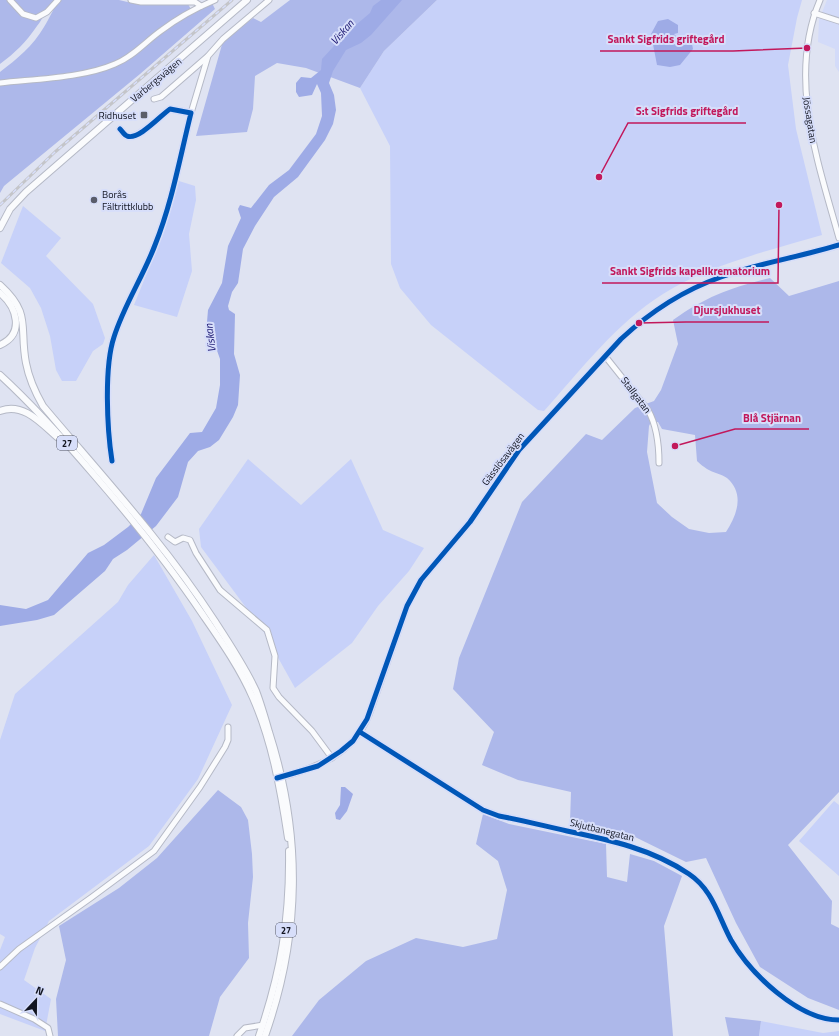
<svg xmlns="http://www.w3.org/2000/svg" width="839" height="1036" viewBox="0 0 839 1036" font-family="'Titillium Web',sans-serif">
  <rect width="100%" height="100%" fill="#dfe3f2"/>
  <path fill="#d3dbf9" d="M827,0H839V72L835,66V49L818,42L819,20Z"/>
  <g fill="#c7d1f9">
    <path d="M437,0H802L797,18L788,65L796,129L822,235C768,251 711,264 663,294C616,323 580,371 544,411L538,410L431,325L400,288L391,264L390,146L360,88L384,51Z"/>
    <path d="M179,181L195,186L196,200L189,234L192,271L177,317L134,305L163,233Z"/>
    <path d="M23,206L61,238L46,256L93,304L105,338L103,344L93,351L76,381H62L56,370L50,336L41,308L30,288L1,263Z"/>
    <path d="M248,459L301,505L351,459L383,530L424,548L409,571L378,606L352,643L295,688L262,629L201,547L199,529Z"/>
    <path d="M154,555L192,621L232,705L198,779L149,846L49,921L35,948L24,980L51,999L45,1031L0,1014V950L5,937L0,934V740L15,694L118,602L128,585Z"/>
    <path d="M834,801L839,805V876L799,841Z"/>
    <path d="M761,1021L823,1033L839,1031V1036H759Z"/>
  </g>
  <g fill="#adb8ea" fill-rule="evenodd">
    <path d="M0,0H54C47,8 44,17 37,26C26,42 15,53 0,64Z"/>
    <path d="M60,0H119L140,5L188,4L193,13L212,3L215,9L140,74L4,186L0,193V72C17,59 33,46 44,27C50,18 53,8 60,0Z"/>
    <path d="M290,0H437L384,51L360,88L306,68L277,63L255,76L253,109L247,132L196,136L223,41L253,18L261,22Z"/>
    <path d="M770,278L789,296L839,281V792L788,845L832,901L831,924L839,928V1010L808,998L760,967L736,923L706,858L686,862L633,836L570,822L571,792L518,780L482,765L494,732L453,689L459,658L522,502L586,434L602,440L635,408L654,401L661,390L678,344L673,320C707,296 730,288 770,278ZM651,422H658L662,429L695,435L697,461C700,464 704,467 707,469C713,473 722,474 727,478C745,494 737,515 726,532L709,533L689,529L672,517L657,503L647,452L649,426Z"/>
    <path d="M218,790L241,807L248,820L252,854L253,877L248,923L249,958L220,997L209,1036H58L56,999L66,960L59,926L119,888L157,858Z"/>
    <path d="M483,814L509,824L606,844L607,877L627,882L630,854L654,861L682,876L664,926L673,1036H292L319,1000L366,961L416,938L463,947L497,939L507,890L498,861L476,844Z"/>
    <path d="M725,1017L761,1021L759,1036H729Z"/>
  </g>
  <g fill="#9eabe6">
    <path d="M381,0H402L371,35L361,43L346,50L333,71L329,83L334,95L336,110L333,124L325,140L298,177L274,197L255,226L243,249L238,283L232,292L228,306L229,310L235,314L234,354L240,375L238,405L233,417L219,440L210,447L198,451L188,462L178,497L156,526L127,550L113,559L105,571L54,615L37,620L0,626V605L26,609L48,600L88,553L104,545L128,527L141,514L156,478L190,433L202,432L216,408L220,385V359L207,322L208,310L222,283L228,246L241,218L238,209L240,205L251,208L269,185L289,170L316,134L322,116L321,93L317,84L312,95L299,97L296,92V83L301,77L311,78L321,70L322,59L344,35L370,13L373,6Z"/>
    <path d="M668,19L678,25V33L674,34L681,41L687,40L692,44L693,49L680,65L670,67L657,65L651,34L658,21Z"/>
    <path d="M341,787H345L353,794L347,811L340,820L336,819L335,813L340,805Z"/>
  </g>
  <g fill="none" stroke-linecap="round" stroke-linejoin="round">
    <g stroke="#b5b9c6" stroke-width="7">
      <g id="minor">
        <path d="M10,0L23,14L36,18L47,12L58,0"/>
        <path d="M131,0L141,2H195L201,6"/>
        <path d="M820,0C787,77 818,162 839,238"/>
        <path d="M814,13L839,21"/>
        <path d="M0,83C35,79 83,78 115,64C133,57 146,41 162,30C178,18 196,8 215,0"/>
        <path d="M154,99L161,97L207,57"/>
        <path d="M191,113L208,56L223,39L269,0"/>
        <path d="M605,356L648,410C657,426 659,444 659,463"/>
        <path d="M112,461C107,429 104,367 114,337C124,305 143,277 155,245C172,203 180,157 191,113L170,109C161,115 138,141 127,136C124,135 122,131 120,129"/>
        <path d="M168,537L175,542L183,538L190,540L196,553L220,590L267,630L275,656L273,688L279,697L312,731L332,758"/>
        <path d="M360,732L483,810L499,816C522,820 544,826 567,831C610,840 652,849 689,874C713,890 718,916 731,940C750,973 798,1020 839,1020"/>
        <path d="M278,778C316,768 353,755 369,715L407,606L421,580L470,522L519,450L621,339C650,312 684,290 721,277C759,263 800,257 839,245"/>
        <path d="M0,967L19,949L92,897L154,851L200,787L225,747L228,740V727"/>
        <path d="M0,1004L34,1019L48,1028L50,1036"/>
        <path d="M237,1036L245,1028L263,1025"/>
      </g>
    </g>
    <g stroke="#b5b9c6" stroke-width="8">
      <g id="major">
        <path d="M0,228L10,209L26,192L247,0"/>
        <path d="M0,285C32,314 19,327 26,363C29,379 35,392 43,406C102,476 164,543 214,620C229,643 245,667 256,691C261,704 265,718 269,732C302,835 301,934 265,1036"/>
        <path d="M0,293C17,307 25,334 0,345"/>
        <path d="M0,375C34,406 65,441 95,476C134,521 170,566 203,615C221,641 240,668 253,698C272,741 281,791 288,838"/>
        <path d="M0,411C23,402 41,423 57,437"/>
        <path d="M259,1036C281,972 290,919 289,851"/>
      </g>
    </g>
    <use href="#minor" stroke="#fafbfd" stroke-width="5"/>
    <use href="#major" stroke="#fafbfd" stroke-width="6"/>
    <g stroke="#c4c5c9" stroke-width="3">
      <path id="rail" d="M0,205L55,152L232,0"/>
    </g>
    <use href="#rail" stroke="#d7defa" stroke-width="1.5" stroke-dasharray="4.5" stroke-linecap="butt"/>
    <g stroke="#d7defa" stroke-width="8">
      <g id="cycleway">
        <path d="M112,461C107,429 104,367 114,337C124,305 143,277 155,245C172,203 180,157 191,113L170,109C161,115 138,141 127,136C124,135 122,131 120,129"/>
        <path d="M360,732L483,810L499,816C522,820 544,826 567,831C610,840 652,849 689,874C713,890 718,916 731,940C750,973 798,1020 839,1020"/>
        <path d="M277,778L318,766L341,751L353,741L367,719L407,606L421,580L470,522L519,450L621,339C650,312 684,290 721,277C759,263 800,257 839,245"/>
      </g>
    </g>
    <use href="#cycleway" stroke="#0057b8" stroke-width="5"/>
  </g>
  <g fill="#5a5d6a" stroke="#d7defa" stroke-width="1.5">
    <rect x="140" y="111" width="8" height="8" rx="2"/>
    <circle cx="94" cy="200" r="4"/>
  </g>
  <g text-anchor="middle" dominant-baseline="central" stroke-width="4" stroke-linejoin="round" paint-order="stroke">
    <g fill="#d7defa" stroke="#4d5162" stroke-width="1">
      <rect x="57" y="436" width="20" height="14" rx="3"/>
      <rect x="276" y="923" width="20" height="14" rx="3"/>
    </g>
    <g font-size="9" font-weight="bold" fill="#121521">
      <text x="67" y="443">27</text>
      <text x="286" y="930">27</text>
    </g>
    <g font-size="10" fill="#121521" stroke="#d7defa">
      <text transform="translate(156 80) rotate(-40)">Varbergsvägen</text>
      <text transform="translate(810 120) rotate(81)">Jössagatan</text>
      <text transform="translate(636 395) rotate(53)">Stallgatan</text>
      <text transform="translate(503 459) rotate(-53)">Gässlösavägen</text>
      <text transform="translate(602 830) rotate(14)">Skjutbanegatan</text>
    </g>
    <g font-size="10" fill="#121521" stroke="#d7defa" text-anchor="end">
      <text x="136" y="115">Ridhuset</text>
      <text x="102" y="194" text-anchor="start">Borås<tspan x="102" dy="12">Fältrittklubb</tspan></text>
    </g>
    <g font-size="11" font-style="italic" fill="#1a1570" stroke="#d7defa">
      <text transform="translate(342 32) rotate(-49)">Viskan</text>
      <text transform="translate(210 338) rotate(-97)">Viskan</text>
    </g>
  </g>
  <path fill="none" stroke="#c2185b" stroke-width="1.5" d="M807 48L733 51H600M599 177L628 123H746M779 205L778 283H602M639 323L686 322H769M675 446L735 429H809"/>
  <g fill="#c2185b" stroke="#d7defa" stroke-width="1.5">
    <circle cx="807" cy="48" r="4"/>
    <circle cx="599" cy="177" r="4"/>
    <circle cx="779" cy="205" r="4"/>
    <circle cx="639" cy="323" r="4"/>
    <circle cx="675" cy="446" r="4"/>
  </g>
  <g font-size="11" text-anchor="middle" font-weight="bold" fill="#c2185b" stroke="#d7defa" stroke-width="4" stroke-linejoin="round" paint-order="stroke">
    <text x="666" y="43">Sankt Sigfrids griftegård</text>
    <text x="687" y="115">S:t Sigfrids griftegård</text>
    <text x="690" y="275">Sankt Sigfrids kapellkrematorium</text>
    <text x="727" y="314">Djursjukhuset</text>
    <text x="772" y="422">Blå Stjärnan</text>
  </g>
  <g transform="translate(36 1000) rotate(22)" stroke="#d7defa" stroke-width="3" paint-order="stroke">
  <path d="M0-3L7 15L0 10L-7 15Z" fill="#121521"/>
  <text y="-6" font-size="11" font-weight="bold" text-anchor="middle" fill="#121521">N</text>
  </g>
</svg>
